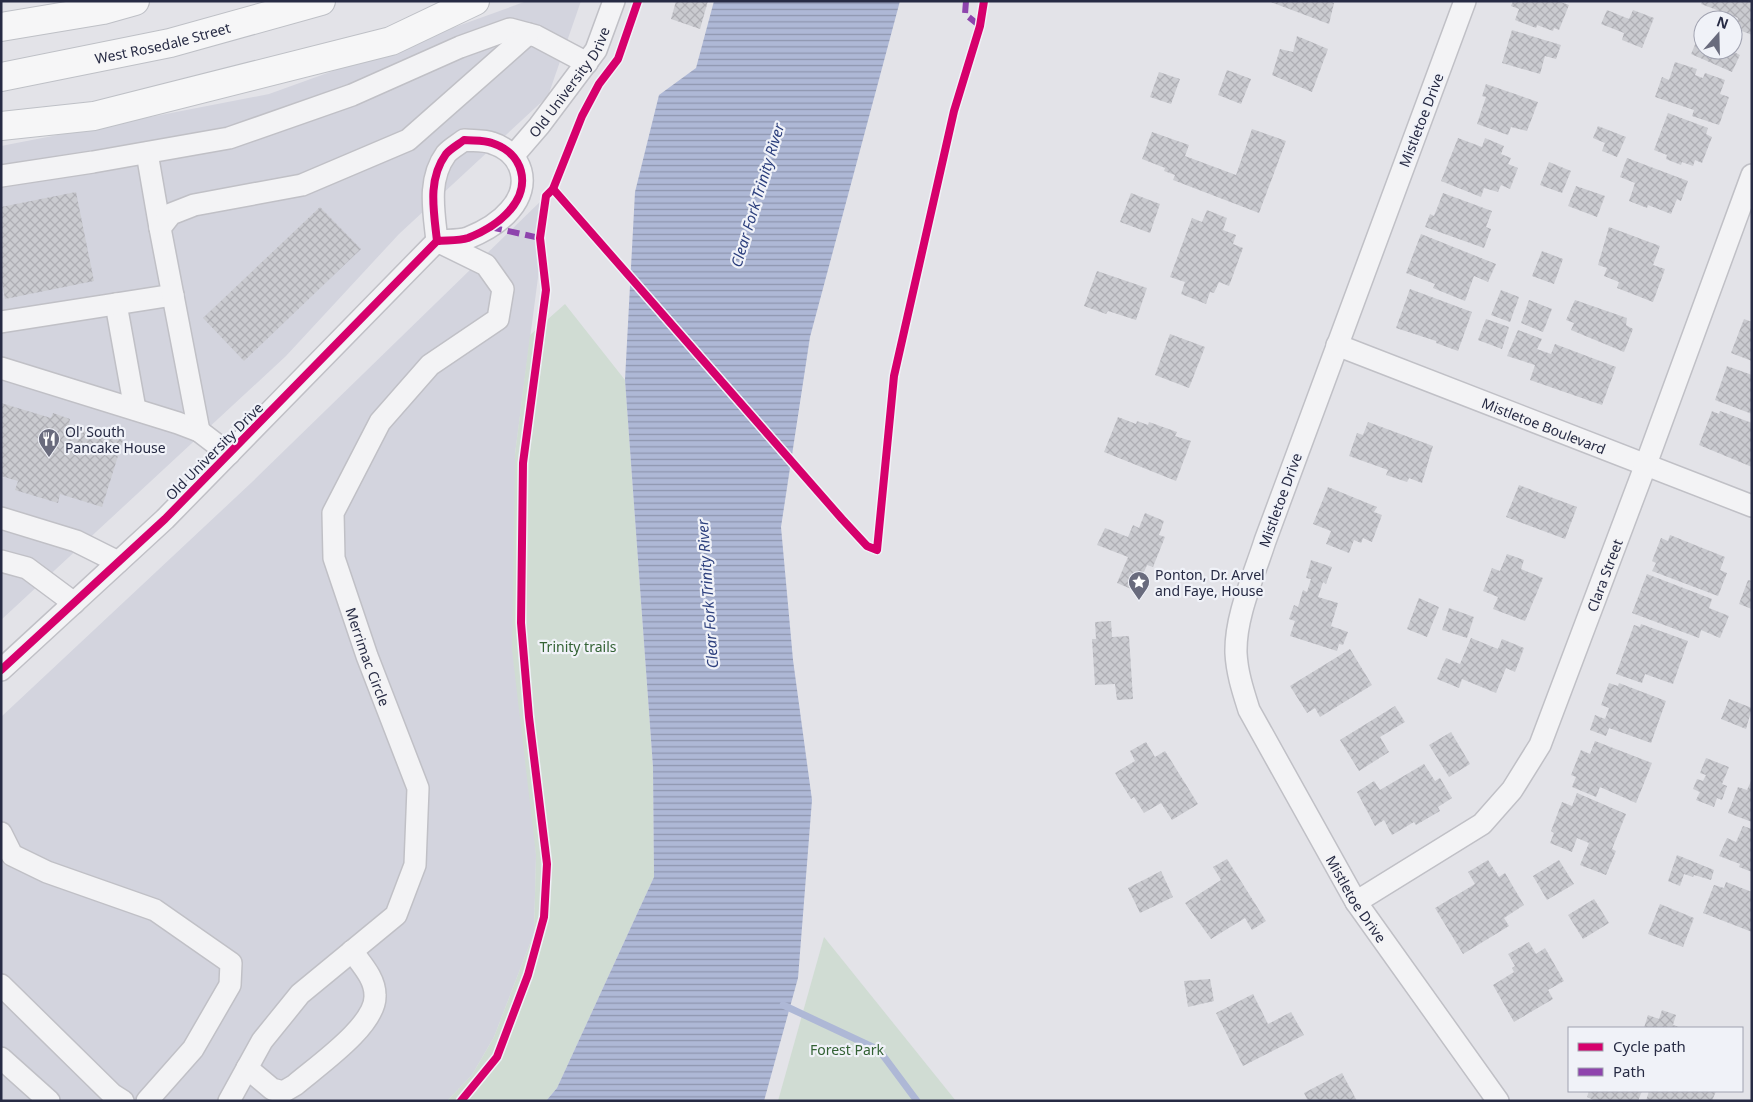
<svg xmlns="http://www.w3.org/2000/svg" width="1753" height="1102" viewBox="0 0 1753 1102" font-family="'Noto Sans',sans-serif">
  <defs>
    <pattern id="water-rules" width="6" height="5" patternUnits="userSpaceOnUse" patternTransform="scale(1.25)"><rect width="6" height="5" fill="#aeb8d6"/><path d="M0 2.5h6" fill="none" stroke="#8e96af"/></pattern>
    <pattern id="building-cross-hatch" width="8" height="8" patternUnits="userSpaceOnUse" patternTransform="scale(1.25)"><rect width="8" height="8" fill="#cacbd0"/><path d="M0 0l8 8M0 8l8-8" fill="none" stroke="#aeaeb4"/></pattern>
  </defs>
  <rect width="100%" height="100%" fill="#e3e3e8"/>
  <g fill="#d3d4de">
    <path d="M527,1H581L548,96L399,234L286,356L1,620V146L269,94Z"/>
    <path d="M546,196V216L515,454L536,855L534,933L494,1037L472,1075L447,1101H1V717L251,483Z"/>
  </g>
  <g fill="#d0dcd3">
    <path d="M565,304L625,380L653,767L654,877L557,1088L546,1101H447L472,1075L494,1037L534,933L536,855L512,650L515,454L530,335Z"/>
    <path d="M824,937L956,1101H778Z"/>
  </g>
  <path fill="url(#water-rules)" d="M714,1H900L810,337L781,527L793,660L812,800L798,978L764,1101H546L557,1088L654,877L653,767L625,380L635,192L659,95L696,68Z"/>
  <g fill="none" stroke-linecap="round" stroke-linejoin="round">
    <path stroke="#aeb8d6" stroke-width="7" d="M783,1005L879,1050L917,1101"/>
  </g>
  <g fill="url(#building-cross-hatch)">
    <path d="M676,1H708L700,29L671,19Z"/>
    <path d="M1268,1H1329L1334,3L1329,24Z"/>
    <path d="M1513,1H1558L1569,5L1559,30L1554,28L1553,31L1537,25L1536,28L1515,20L1519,9L1511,6Z"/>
    <path d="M1702,1H1752V35L1734,28L1738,18L1701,4Z"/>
    <path d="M1607,10L1629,19L1633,10L1654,18L1642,48L1622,40L1624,33L1601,24Z"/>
    <path d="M1703,26V50H1733V33L1741,37L1734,52L1740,55L1732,72L1691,54Z"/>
    <path d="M1512,30L1561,45L1556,59L1545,56L1540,74L1502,63Z"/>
    <path d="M1297,36L1328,49L1312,92L1272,75L1280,49L1293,52Z"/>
    <path d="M1675,62L1697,69L1695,75L1703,78L1705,73L1725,80L1720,94L1729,97L1719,125L1692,116L1694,110L1655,97L1662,77L1669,80Z"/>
    <path d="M1227,70L1251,79L1241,104L1218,95Z"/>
    <path d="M1159,72L1180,79L1171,104L1150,97Z"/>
    <path d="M1486,84L1538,102L1527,131L1511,127L1508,135L1477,124L1486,97L1482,96Z"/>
    <path d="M1668,113L1708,128L1706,134L1712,137L1702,163L1695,160L1693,166L1682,162L1681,165L1666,159L1667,155L1654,150Z"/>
    <path d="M1598,126L1626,137L1617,157L1602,151L1605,143L1593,138Z"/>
    <path d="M1252,129L1286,141L1259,213L1173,180L1175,175L1164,171L1165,168L1142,159L1152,132L1189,145L1185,156L1236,175Z"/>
    <path d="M1458,138L1482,147L1485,138L1504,146L1501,154L1511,158L1508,164L1518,168L1510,189L1501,185L1498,192L1484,188L1481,197L1441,181Z"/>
    <path d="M1627,158L1688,181L1681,201L1677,199L1671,214L1648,205L1647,208L1629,201L1635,183L1620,177Z"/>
    <path d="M1549,162L1571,171L1562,193L1540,185Z"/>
    <path d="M1576,186L1605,196L1597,217L1568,206Z"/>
    <path d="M76,192L94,281L5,299L1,276V207Z"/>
    <path d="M1131,193L1160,204L1150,233L1120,222Z"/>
    <path d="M1443,193L1492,211L1486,227L1491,229L1484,248L1425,227L1430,214L1434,216Z"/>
    <path d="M320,207L361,249L244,361L203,318Z"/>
    <path d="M1207,210L1227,218L1223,230L1236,235L1233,244L1243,248L1229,286L1219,282L1214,293L1210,292L1206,304L1181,294L1185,282L1170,277L1192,218L1202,222Z"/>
    <path d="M1609,227L1660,246L1653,265L1665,269L1653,302L1617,288L1619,282L1604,276L1607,268L1598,265Z"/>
    <path d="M1421,234L1496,264L1488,282L1474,276L1465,301L1433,288L1435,284L1406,273Z"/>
    <path d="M1542,251L1563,259L1554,284L1532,276Z"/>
    <path d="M1097,271L1147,288L1136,320L1108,311L1106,314L1084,306Z"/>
    <path d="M1410,289L1472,312L1458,351L1436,343V341L1396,328Z"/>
    <path d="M1501,290L1519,297L1510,322L1491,315Z"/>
    <path d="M1529,300L1552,309L1543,332L1521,323Z"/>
    <path d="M1575,300L1627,318L1626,325L1633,329L1624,352L1571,330L1574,323L1566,320Z"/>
    <path d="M1486,319L1509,327L1502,349L1478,340Z"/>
    <path d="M1744,319L1752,322V361L1731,353Z"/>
    <path d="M1518,330L1542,339L1537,349L1551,354L1555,344L1616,367L1602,405L1530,380L1535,365L1507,356Z"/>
    <path d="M1170,334L1205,347L1189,388L1155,375Z"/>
    <path d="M1727,366L1752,375V414L1715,400Z"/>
    <path d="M1,403L51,418L53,413L70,419L69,424L123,440L102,507L60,494L58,503L15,490L18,481L1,476Z"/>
    <path d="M1712,411L1719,414L1720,411L1752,423V467L1699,445Z"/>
    <path d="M1118,417L1136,424L1137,421L1148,425L1149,422L1177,432L1175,436L1191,441L1176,481L1104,452Z"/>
    <path d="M1368,422L1433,446L1422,483L1409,478L1407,482L1386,475L1388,470L1349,456L1357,433L1363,435Z"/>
    <path d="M1519,485L1577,507L1565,539L1506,517Z"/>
    <path d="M1328,487L1377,507L1374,512L1382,515L1372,542L1363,538L1361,543L1354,540L1349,553L1326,544L1331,531L1313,524Z"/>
    <path d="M1145,513L1164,521L1159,535L1165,537L1153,567L1147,565L1136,591L1117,583L1128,557L1097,545L1105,528L1128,537L1133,525L1139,528Z"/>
    <path d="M1670,535L1725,557L1720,570L1727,573L1718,596L1652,571L1656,563L1652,561L1661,538L1668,541Z"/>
    <path d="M1507,554L1524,560L1521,569L1543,578L1525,621L1493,609L1498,597L1483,591L1492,568L1500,571Z"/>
    <path d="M1311,560L1332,567L1326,584L1323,582L1318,597L1338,603L1331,626L1348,632L1343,645L1339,644L1337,651L1290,636L1295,621L1289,619L1294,605L1298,607L1303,590L1307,592L1311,579L1306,578Z"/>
    <path d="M1647,574L1712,599L1709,608L1729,616L1720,638L1701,630L1699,638L1632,613Z"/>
    <path d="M1748,580L1752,581V609L1739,604Z"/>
    <path d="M1419,598L1439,607L1427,637L1407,629Z"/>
    <path d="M1449,608L1474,617L1467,638L1442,630Z"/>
    <path d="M1111,621L1112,637L1129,636L1133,699L1117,700L1115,684L1095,685L1092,639H1096L1095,622Z"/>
    <path d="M1641,624L1688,641L1673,684L1645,674L1642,683L1616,674L1634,625L1640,627Z"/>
    <path d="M1471,638L1498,649L1502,639L1524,648L1515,672L1506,668L1496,693L1462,679L1459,688L1437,679L1446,658L1460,664Z"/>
    <path d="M1350,649L1372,685L1320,717L1315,708L1307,713L1290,686Z"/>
    <path d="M1609,683L1618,686L1619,683L1666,701L1651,743L1609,728L1606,736L1590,730L1595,715L1605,719L1609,708L1601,705Z"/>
    <path d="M1729,699L1752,708L1746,729L1721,719Z"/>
    <path d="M1395,706L1405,722L1380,737L1389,752L1359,771L1340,740Z"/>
    <path d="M1451,732L1470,764L1449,777L1429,745Z"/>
    <path d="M1595,741L1652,763L1636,803L1600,787L1596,797L1572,787L1576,777L1571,775L1581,750L1590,754Z"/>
    <path d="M1146,742L1155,757L1165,751L1198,804L1172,820L1161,803L1144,813L1134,797L1131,799L1115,773L1135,761L1130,751Z"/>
    <path d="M1706,758L1729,767L1722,784L1727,786L1722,800L1717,798L1714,807L1696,800L1700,792L1693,789L1697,779L1703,781L1706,775L1700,773Z"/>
    <path d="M1424,764L1435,781L1440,778L1452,798L1438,807L1440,811L1416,825L1414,822L1392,835L1384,820L1375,826L1357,792L1374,781L1380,790Z"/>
    <path d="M1752,779V822L1728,813L1738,787L1747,790Z"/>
    <path d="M1577,793L1626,814L1612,849L1616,851L1606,875L1580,865L1589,843L1577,838L1572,852L1550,843L1554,833L1551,831L1562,802L1572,806Z"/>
    <path d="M1743,826L1752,829V872L1739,867L1740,864L1719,856L1727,838L1736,842Z"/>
    <path d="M1677,855L1714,870L1711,880L1694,875L1693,877L1684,874L1680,886L1668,881Z"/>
    <path d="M1227,859L1266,921L1252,930L1245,918L1211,939L1185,903L1221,880L1213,867Z"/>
    <path d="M1488,860L1499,877L1505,873L1524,905L1504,918L1509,926L1463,954L1435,908L1475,884L1468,872Z"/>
    <path d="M1559,860L1574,884L1547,900L1533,876Z"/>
    <path d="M1161,871L1173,897L1140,913L1128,888Z"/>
    <path d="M1726,882L1752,892V932L1703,913L1714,885L1724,888Z"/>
    <path d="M1594,899L1609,923L1583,939L1568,915Z"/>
    <path d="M1660,904L1694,918L1683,947L1648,934Z"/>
    <path d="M1529,942L1536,954L1545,948L1564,981L1548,990L1553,999L1514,1022L1493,985L1514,972L1512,968L1515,966L1508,954Z"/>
    <path d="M1210,979L1214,1001L1188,1007L1184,981Z"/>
    <path d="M1253,994L1268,1024L1291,1012L1304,1035L1243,1066L1216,1013Z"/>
    <path d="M1662,1010L1676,1015L1673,1025L1682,1028H1644L1648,1015L1659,1019Z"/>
    <path d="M1342,1073L1357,1101H1308L1304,1093Z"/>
    <path d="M1589,1091H1642L1638,1101H1596L1587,1097Z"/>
    <path d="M1649,1091H1716L1712,1101H1646Z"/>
  </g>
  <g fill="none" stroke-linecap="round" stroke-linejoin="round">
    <g stroke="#c0c0c6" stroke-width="24">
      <g id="minor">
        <path id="s1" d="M1465,1L1265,541C1254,576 1235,616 1236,653C1237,673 1243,691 1249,710L1356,902L1498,1101"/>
        <path d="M464,140C473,141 484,140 492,143C523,153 532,185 510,210C500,222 483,232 468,238C459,241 447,240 437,241C434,212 427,180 446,154C450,149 459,144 464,140Z"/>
        <path d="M147,153L160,228"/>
        <path id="s2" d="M514,155L539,126L596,50L614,1"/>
        <path d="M1,176L93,162L229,138L352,95L460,47L510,29L536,36L587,63"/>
        <path d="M116,304L135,409"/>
        <path d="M1,322L173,295"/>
        <path id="s3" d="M1337,345L1752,506"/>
        <path d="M1,368L178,423L199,431L229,454"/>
        <path d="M199,431L160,228L171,214L194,205L302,185L408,140L528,34"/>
        <path d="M1,518L76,541L118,562"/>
        <path d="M1,561L27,568L74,603"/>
        <path id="s4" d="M1,670L165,519L437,241L486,265L503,289L498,319L430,365L380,422L333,513L334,558L367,656L418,788L415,865L396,915L300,994L262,1041L229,1101"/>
        <path d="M1,833L12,855L47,872L155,910L231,963L230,985L193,1049L147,1101"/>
        <path id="s5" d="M1356,902L1482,824L1512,790L1540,745L1646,464L1752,175"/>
        <path d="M1,985L112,1094L123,1101"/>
        <path d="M1,1058L49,1101"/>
        <path d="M247,1068L272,1089L283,1092L295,1085C317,1066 377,1025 375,995C375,978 361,964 352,951"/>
      </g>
    </g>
    <g stroke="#bec0c6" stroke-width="30">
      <g id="major">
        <path d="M1,27L103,10L135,1"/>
        <path id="s6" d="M1,77L170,43L321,1"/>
        <path d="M1,126L94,116L391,41L475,1"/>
      </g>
    </g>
    <use href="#minor" stroke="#f3f3f5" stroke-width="21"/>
    <use href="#major" stroke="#f6f6f7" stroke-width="28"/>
    <g stroke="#8e44ad" stroke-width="6" stroke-dasharray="12 6" stroke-linecap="butt">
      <path d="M966,1L965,14L980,26"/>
      <path d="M490,227L540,238"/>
    </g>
    <g stroke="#f0f2f8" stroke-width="11">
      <g id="cycleway">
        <path d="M464,140C473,141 484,140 492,143C523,153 532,185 510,210C500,222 483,232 468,238C459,241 447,240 437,241C434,212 427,180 446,154C450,149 459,144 464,140Z"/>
        <path d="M553,189L842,519L867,546L877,550L894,376L954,111L980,26L984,1"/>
        <path d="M1,670L165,519L437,241"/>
        <path d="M461,1101L497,1057L528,975L544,917L547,864L529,717L521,623L523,463L546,290L540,238L546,196L553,189L582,116L599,84L618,59L638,1"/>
      </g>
    </g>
    <use href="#cycleway" stroke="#d6006c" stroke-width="8"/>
  </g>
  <defs>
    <g id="restaurant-pin" transform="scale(1.125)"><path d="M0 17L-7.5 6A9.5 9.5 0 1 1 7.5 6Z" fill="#696b7d" stroke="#f0f2f8"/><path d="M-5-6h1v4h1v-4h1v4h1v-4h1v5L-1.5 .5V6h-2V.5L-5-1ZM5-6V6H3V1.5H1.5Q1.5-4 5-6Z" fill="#fff"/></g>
    <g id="sight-pin" transform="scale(1.125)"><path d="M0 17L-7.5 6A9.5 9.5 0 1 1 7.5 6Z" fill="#696b7d" stroke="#f0f2f8"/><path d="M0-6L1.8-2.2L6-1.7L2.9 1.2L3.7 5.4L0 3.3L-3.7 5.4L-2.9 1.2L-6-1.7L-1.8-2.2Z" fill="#fff"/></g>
  </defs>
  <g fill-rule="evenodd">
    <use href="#restaurant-pin" x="49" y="439"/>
    <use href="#sight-pin" x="1139" y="582"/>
  </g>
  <g text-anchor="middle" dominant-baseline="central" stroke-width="4.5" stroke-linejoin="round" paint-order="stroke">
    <g font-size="14" fill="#272b44" stroke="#f0f2f8">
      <text stroke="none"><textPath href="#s6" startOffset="165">West Rosedale Street</textPath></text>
      <text stroke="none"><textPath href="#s2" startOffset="92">Old University Drive</textPath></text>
      <text transform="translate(1421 120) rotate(-69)">Mistletoe Drive</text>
      <text stroke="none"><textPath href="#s3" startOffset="222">Mistletoe Boulevard</textPath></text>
      <text transform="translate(214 451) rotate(-45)">Old University Drive</text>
      <text transform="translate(1280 500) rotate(-70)">Mistletoe Drive</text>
      <text stroke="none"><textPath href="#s5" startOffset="428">Clara Street</textPath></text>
      <text stroke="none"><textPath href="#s4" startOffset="1136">Merrimac Circle</textPath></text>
      <text stroke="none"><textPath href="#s1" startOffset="968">Mistletoe Drive</textPath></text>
    </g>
    <g font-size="14" fill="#272b44" stroke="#f0f2f8" text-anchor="start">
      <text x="65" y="431">Ol' South<tspan x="65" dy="16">Pancake House</tspan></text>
      <text x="1155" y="574">Ponton, Dr. Arvel<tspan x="1155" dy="16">and Faye, House</tspan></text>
    </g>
    <g font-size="14" fill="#336234" stroke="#f0f2f8">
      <text x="578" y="646">Trinity trails</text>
      <text x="847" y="1049">Forest Park</text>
    </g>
    <g font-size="15" font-style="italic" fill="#2c3f7d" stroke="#f0f2f8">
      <text transform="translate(757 195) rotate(-73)">Clear Fork Trinity River</text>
      <text transform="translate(707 594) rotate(-94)">Clear Fork Trinity River</text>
    </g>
  </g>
  <rect width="1753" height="1102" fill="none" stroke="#272b44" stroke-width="5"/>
  <rect x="1568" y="1027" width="175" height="65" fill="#f0f2f8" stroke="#a0a2b0"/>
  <rect x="1578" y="1043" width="25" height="8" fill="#d6006c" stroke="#a0a2b0"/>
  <text x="1613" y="1052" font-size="15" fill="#272b44">Cycle path</text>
  <rect x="1578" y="1068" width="25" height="8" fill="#8e44ad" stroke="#a0a2b0"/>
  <text x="1613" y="1077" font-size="15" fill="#272b44">Path</text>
  <g transform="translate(1718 35) rotate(20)"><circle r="24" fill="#f0f2f8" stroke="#a0a2b0"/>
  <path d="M0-4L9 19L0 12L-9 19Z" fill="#696b7d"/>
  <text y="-8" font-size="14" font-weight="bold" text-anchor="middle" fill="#272b44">N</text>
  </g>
</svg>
